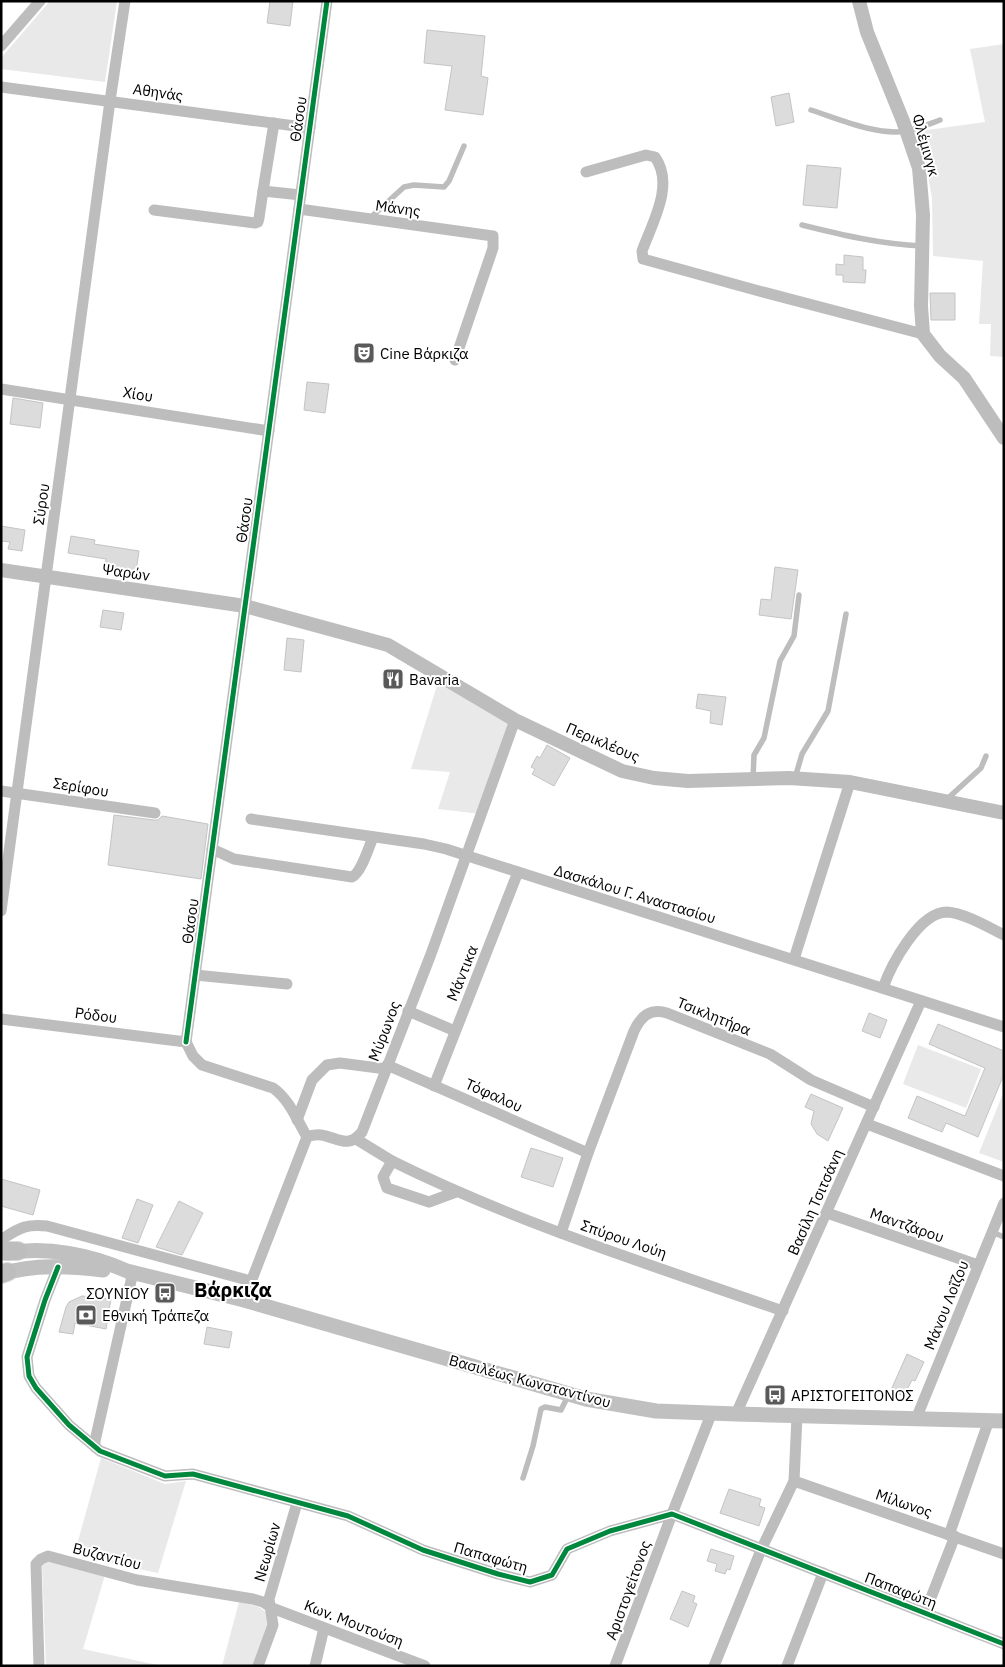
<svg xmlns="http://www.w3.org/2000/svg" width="1005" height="1667" viewBox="0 0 1005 1667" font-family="'IBM Plex Sans',sans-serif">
  <rect width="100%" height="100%" fill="#fff"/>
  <g fill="#e9e9e9">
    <path d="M50,1H117L105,82L1,69V58Z"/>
    <path d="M1004,44V357L990,356L991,324H979L983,261L933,256L932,198L920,131L985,122L970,49Z"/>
    <path d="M438,682L516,726L481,814L438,809L450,772L411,769Z"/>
    <path d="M918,1045L981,1069L966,1108L903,1084Z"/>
    <path d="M1004,1091V1162L979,1153Z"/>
    <path d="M101,1458L165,1484L186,1481L158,1573L120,1565L75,1552Z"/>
    <path d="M50,1561L105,1575L83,1649L162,1666H46L42,1567L45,1562Z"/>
    <path d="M239,1602C253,1605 267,1606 270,1622L253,1666H222Z"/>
  </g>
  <g fill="#dcdcdc" stroke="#c4c4c4">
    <path d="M270,1H293L290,26L267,23Z"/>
    <path d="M427,30L485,36L481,76L488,78L483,115L445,110L452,66L424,63Z"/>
    <path d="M789,93L794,122L776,126L771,97Z"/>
    <path d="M807,165L841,168L837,208L803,205Z"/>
    <path d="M844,255L863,257V270H866L865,283L843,282V275H836V264L844,265Z"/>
    <path d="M930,293H955V320H931Z"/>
    <path d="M307,382L329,384L325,413L304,410Z"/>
    <path d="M13,398L43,403L40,428L10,424Z"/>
    <path d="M1,526L25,530L22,551L8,549L10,542L1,541Z"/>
    <path d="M71,536L95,540L94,544L139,551L136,572L105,568L106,559L68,553Z"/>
    <path d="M775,567L798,570L791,619L759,615L761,599L771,600Z"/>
    <path d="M103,610L124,613L121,630L100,627Z"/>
    <path d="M287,638L304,640L301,672L284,670Z"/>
    <path d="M698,694L726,697L722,725L710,723L711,711L696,708Z"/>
    <path d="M547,745L570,758L554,786L532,774L535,769L531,767L537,756L540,758Z"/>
    <path d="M114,815L154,820H158L162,816L208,824L201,879L108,865Z"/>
    <path d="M869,1013L887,1020L880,1038L862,1031Z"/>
    <path d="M938,1024L1004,1051V1074L978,1137L946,1123L942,1132L908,1118L917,1096L965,1116L985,1068L929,1044Z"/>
    <path d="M811,1094L843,1108L828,1141L817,1134L811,1124L814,1111L805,1107Z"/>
    <path d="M531,1148L563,1158L553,1187L521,1177Z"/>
    <path d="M1,1179L40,1190L33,1215L1,1206Z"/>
    <path d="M137,1199L153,1205L138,1243L122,1238Z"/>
    <path d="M179,1201L203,1213L182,1255L156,1247Z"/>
    <path d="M82,1296L111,1299L106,1329L75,1323L73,1334L59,1332L66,1307L69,1302Z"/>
    <path d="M207,1327L232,1332L229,1348L204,1344Z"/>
    <path d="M907,1354L924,1362L915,1381L912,1380L904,1396L891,1390Z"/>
    <path d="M729,1489L761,1499L759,1506L765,1508L759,1526L720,1513Z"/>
    <path d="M711,1549L734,1556L730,1570L727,1569L725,1574L715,1571L717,1564L707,1561Z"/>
    <path d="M682,1591L695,1596L693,1602L697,1604L688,1627L670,1619Z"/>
  </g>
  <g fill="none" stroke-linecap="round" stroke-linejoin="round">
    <g stroke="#dbdbdb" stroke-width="20">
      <g id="primary">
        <path d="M1,1251H18"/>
        <path d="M1,1274L7,1272"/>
      </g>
    </g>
    <g stroke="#bdbdbd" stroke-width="5.5">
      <path d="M811,110C839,119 877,136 906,131C918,129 929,124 940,120"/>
      <path d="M369,219L404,187L414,185L444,187L449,181L464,146"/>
      <path d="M802,225C842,235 880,244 922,246"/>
      <path d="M795,778L802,754L828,711L846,614"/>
      <path d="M753,779L754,755L764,738L780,661L794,636L799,595"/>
      <path d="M946,800L981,768L986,756"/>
      <path d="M992,1232L1004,1237"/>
      <path d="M523,1478L533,1446L541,1409L545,1407L561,1410L569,1394"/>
    </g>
    <g stroke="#bdbdbd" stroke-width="11">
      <path d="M1,46L40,1"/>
      <path d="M1,87L310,128"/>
      <path d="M274,123L263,191L301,195"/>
      <path d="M586,172L646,155L655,157C675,185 652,223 642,251L643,259L759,291L923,334"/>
      <path d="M299,209L493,236V248L455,360"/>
      <path d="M154,210L255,223L258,222L259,218L263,191"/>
      <path d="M1,389L269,431"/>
      <path d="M1,791L155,813"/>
      <path d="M251,819L424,844L446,849L1004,1027"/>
      <path d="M212,849L234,859L352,877C361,873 369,847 373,837"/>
      <path d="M1,911L110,101L125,1"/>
      <path d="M794,959L850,782"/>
      <path d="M195,975L287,984"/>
      <path d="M883,988C891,965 919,912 947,912C964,913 988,927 1004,935"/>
      <path d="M408,1011L455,1031"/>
      <path d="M1,1019L186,1042"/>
      <path d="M186,1042L327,1"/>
      <path d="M186,1042L193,1056L202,1065L273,1088C289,1099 297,1120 307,1137"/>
      <path d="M387,1065L588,1153"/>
      <path d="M434,1086L518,872"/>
      <path d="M297,1120L312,1080L327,1065L340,1063L386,1069"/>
      <path d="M867,1124L1004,1176"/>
      <path d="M356,1139L392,1161"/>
      <path d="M456,1192L429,1202L387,1188L383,1177L392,1161C517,1223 651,1265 783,1311"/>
      <path d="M827,1213L978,1265"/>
      <path d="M561,1233L588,1153L634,1031C641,1016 650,1008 667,1013L770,1054L811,1080L874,1107"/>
      <path d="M4,1238C20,1227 28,1224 47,1226L251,1281"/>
      <path d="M58,1267L45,1300L27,1357L29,1376L36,1388L69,1425L100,1451L165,1476L193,1474L348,1516L423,1550L498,1574L530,1582L552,1575L567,1549L610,1531L672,1514L1004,1644"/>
      <path d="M244,1300L307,1137C330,1127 344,1155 362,1132L431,954L515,720"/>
      <path d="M736,1414L921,1001"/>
      <path d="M916,1419L1004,1203"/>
      <path d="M95,1447V1441L133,1272"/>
      <path d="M794,1481L1004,1554"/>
      <path d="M949,1535L989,1420"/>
      <path d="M925,1613L955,1536"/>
      <path d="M39,1666L36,1564L41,1559L48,1556L137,1580L253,1599L263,1602L272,1608L425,1666"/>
      <path d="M258,1666L273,1625L269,1599L297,1503"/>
      <path d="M315,1666L324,1628"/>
      <path d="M615,1666L672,1514L712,1412"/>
      <path d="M714,1666L761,1550L794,1481L797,1416"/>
      <path d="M787,1666L823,1573"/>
    </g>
    <g stroke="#bdbdbd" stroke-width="14">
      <path d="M859,1L867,32L903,121L919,168L923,215L921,306L923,334L940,356L964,378L1004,438"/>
      <path d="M1,570L245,606L388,645L515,720L622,771L654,778L688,781L789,778L850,782L1004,813"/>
    </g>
    <g stroke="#c0c0c0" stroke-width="15">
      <path d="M8,1253C47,1246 91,1255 127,1271L244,1300L586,1399L656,1411L736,1414L1004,1421"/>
      <path d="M1,1274C34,1264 70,1266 103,1270"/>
    </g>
    <use href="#primary" stroke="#bdbdbd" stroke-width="18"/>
    <g stroke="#fff" stroke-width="8">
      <g id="cycleway">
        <path d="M186,1042L327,1"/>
        <path d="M58,1267L45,1300L27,1357L29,1376L36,1388L69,1425L100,1451L165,1476L193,1474L348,1516L423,1550L498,1574L530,1582L552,1575L567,1549L610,1531L672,1514L1004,1644"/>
      </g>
    </g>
    <use href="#cycleway" stroke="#00873e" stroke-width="5"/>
  </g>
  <defs>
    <g id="theatre-square" transform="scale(1.125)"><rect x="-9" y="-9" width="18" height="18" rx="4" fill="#595959" stroke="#fff"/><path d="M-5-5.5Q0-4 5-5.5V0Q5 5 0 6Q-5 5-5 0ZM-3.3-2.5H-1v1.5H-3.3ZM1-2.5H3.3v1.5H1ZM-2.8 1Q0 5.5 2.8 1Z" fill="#fff"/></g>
    <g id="restaurant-square" transform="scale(1.125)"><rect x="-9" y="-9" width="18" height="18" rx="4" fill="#595959" stroke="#fff"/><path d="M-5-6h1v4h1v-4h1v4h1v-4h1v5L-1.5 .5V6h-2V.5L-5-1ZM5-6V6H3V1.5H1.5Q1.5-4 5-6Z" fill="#fff"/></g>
    <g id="bus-square" transform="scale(1.125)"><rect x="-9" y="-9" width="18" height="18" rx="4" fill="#595959" stroke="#fff"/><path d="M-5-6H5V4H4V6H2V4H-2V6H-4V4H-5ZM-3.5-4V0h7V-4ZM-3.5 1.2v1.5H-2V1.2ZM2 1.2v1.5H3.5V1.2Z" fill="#fff"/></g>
    <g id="bank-square" transform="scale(1.125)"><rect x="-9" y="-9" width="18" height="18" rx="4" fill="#595959" stroke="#fff"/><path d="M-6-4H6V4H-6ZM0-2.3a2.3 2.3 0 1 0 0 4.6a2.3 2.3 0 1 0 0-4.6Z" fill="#fff"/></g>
  </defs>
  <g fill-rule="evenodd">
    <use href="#theatre-square" x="364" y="353"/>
    <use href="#restaurant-square" x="393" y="679"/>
    <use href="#bus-square" x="165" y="1293"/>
    <use href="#bank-square" x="86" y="1315"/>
    <use href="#bus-square" x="775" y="1395"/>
  </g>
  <g text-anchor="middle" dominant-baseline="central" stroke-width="4" stroke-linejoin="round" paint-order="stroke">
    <g font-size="15" fill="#000" stroke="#fff">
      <text transform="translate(158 92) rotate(8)">Αθηνάς</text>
      <text transform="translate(298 119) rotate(-82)">Θάσου</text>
      <text transform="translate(926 145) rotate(74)">Φλέμινγκ</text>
      <text transform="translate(398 208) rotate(8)">Μάνης</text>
      <text transform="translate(138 394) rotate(9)">Χίου</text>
      <text transform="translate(41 504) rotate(-82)">Σύρου</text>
      <text transform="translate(244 520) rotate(-82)">Θάσου</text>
      <text transform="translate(126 572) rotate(8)">Ψαρών</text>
      <text transform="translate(603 742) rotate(23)">Περικλέους</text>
      <text transform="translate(81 787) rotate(9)">Σερίφου</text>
      <text transform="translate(635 894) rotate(17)">Δασκάλου Γ. Αναστασίου</text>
      <text transform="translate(190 921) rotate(-82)">Θάσου</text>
      <text transform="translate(462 973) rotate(-68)">Μάντικα</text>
      <text transform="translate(96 1015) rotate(7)">Ρόδου</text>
      <text transform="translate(714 1016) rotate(22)">Τσικλητήρα</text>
      <text transform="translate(384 1031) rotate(-69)">Μύρωνος</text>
      <text transform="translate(494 1095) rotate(24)">Τόφαλου</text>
      <text transform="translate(815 1202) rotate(-66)">Βασίλη Τσιτσάνη</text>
      <text transform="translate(907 1225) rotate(19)">Μαντζάρου</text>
      <text transform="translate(624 1239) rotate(19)">Σπύρου Λούη</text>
      <text transform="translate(946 1305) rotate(-68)">Μάνου Λοΐζου</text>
      <text transform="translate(530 1381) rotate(15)">Βασιλέως Κωνσταντίνου</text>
      <text transform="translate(904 1503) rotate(19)">Μίλωνος</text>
      <text transform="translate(267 1552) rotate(-74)">Νεωρίων</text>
      <text transform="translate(107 1556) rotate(14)">Βυζαντίου</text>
      <text transform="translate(491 1557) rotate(16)">Παπαφώτη</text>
      <text transform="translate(628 1590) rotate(-70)">Αριστογείτονος</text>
      <text transform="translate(901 1590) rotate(21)">Παπαφώτη</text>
      <text transform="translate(354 1623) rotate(21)">Κων. Μουτούση</text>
    </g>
    <g font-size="15" fill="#000" stroke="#fff" text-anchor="start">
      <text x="380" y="353">Cine Βάρκιζα</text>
      <text x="409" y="679">Bavaria</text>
      <text x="149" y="1293" text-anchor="end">ΣΟΥΝΙΟΥ</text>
      <text x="102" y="1315">Εθνική Τράπεζα</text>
      <text x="791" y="1395">ΑΡΙΣΤΟΓΕΙΤΟΝΟΣ</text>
    </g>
    <g font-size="20" font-weight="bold" fill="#000" stroke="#fff">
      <text x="233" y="1289">Βάρκιζα</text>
    </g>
  </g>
  <rect width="1005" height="1667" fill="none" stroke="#000000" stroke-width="5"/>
</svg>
